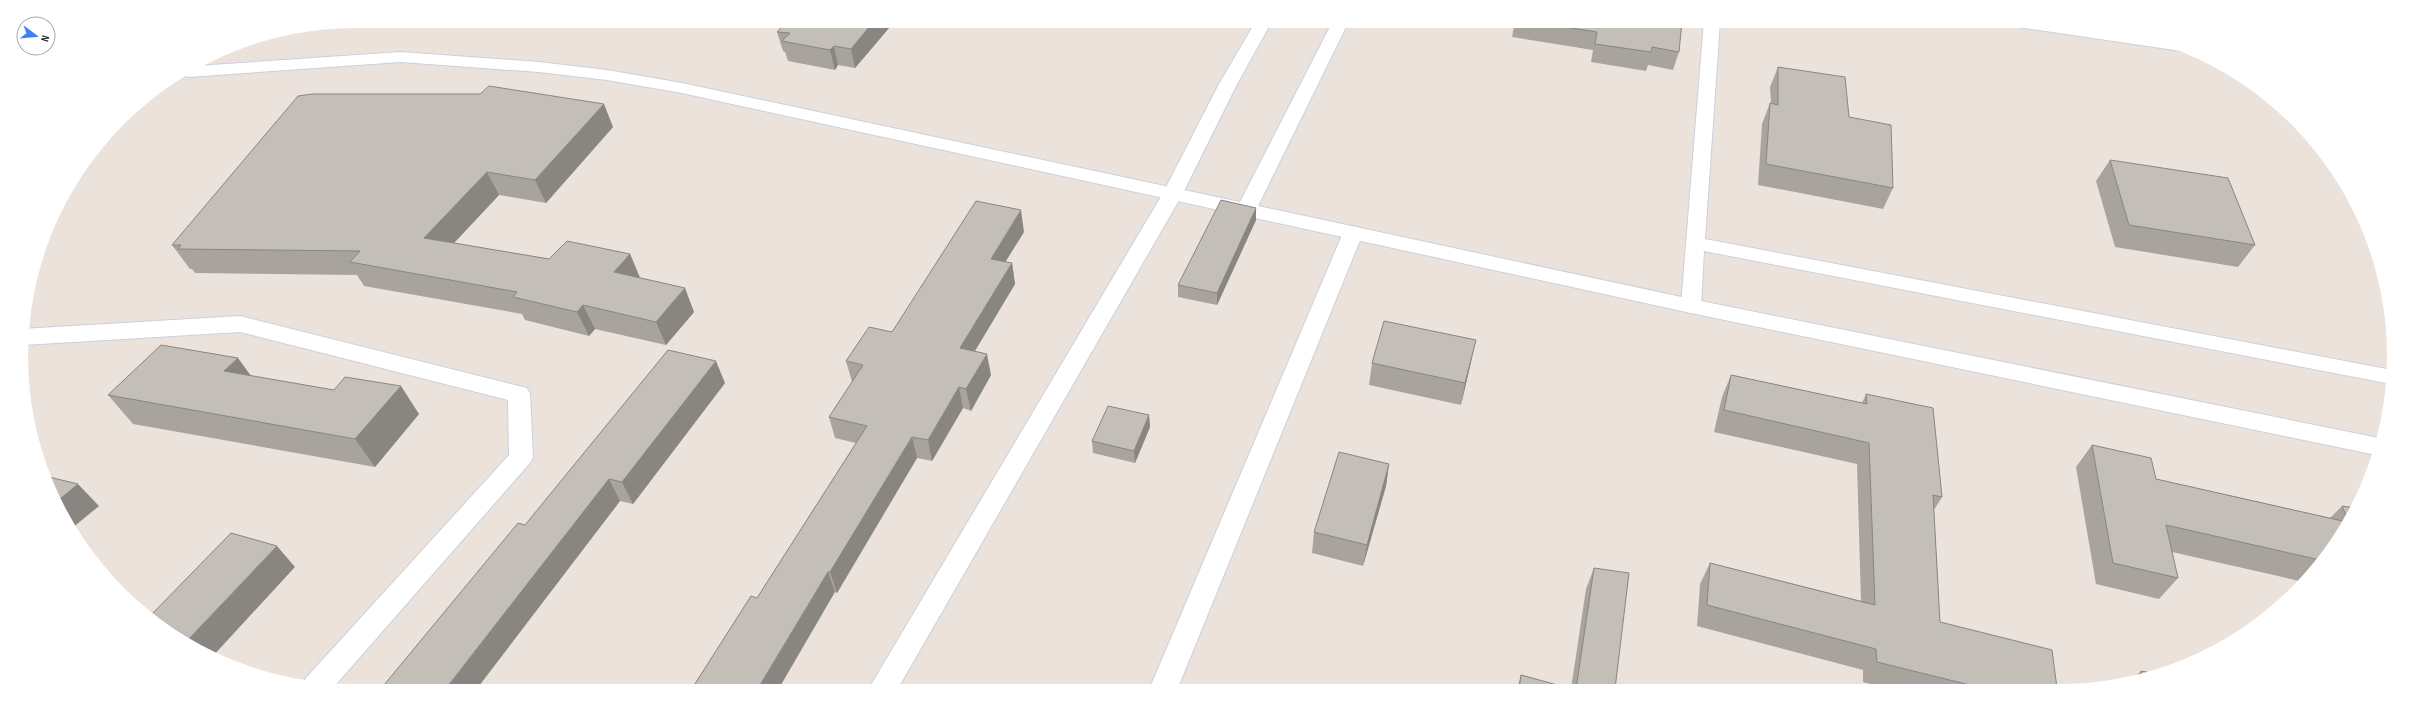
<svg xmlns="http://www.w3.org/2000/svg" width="2415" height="712" viewBox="0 0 2415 712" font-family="'Sofia Sans Condensed',sans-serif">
  <rect width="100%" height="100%" fill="#ece2dc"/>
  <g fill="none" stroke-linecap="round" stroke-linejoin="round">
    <g stroke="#cad1dc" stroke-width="2">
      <g id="lane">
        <path d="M1704,21H1720L1705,239L2392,370L2391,384L1704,251L1701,306L1698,311L1691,313L1684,311L1681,306Z"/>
        <path d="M2003,21H2042L2160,38L2194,50L2188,52L2011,26Z"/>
      </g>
    </g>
    <g stroke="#cad1dc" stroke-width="2">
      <g id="street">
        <path d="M1256,21H1272L1237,84L1182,195L897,690H868L1162,195L1219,84Z"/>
        <path d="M1353,226L1360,228L1363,233L1177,690H1149L1343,233L1346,228Z"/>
        <path d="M240,316L519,386L527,388L530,394L533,458L529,464L332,689L303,686L306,678L509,455L508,400L240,332L23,345L22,329Z"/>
      </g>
    </g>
    <g stroke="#cad1dc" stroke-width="2">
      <path id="secondary" d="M1333,21H1349L1258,206L1691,299L2379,438L2382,439L2376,455L1691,313L682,93L607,80L539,72L401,62L188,77L182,75L196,66L401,52L539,62L607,70L682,83L1240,202Z"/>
    </g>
    <use href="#lane" fill="#fff" fill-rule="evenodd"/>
    <use href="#street" fill="#fff" fill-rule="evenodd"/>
    <use href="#secondary" fill="#fff" fill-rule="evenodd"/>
  </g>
  <g fill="#a9a39e">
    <path d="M788,21H895L855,68L838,65L835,70L788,61L785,52L783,51L777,32Z"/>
    <path d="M1515,21H1682L1679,52L1673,70L1648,65L1646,71L1591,62L1593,50L1512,37Z"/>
    <path d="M1778,67L1849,117L1893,188L1883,209L1758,185L1762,124L1770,103H1771L1770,87Z"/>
    <path d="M613,127L546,203L499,195L454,243L549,259L630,254L640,278L694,312L666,345L595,329L589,336L525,320L522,314L364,286L357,275L195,273L192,269H190L172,245Z"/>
    <path d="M2110,160L2255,245L2238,267L2115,247L2096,181Z"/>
    <path d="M1256,220L1217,305L1178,297V285Z"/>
    <path d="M1024,232L1005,262L1012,263L1015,284L975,351L991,375L971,411L963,408L932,461L917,458L837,593L835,592L757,598L856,443L835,438L829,417L852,382L846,361L892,332Z"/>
    <path d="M1471,362L1461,405L1369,385L1372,363Z"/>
    <path d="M1731,375L1862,403L1866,394L1942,497L1934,510L1940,622L2057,688L1889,689L1863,682V670L1697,626L1700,584L1710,563L1861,601L1857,464L1714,432L1722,397Z"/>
    <path d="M251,376L334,390L419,414L375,467L133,424L108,395Z"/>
    <path d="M725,383L633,504L620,501L475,691L525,525Z"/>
    <path d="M1149,415L1150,427L1135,463L1093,453L1092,441Z"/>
    <path d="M2092,445L2156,479L2330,518L2342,506L2356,508L2304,582L2172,552L2178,578L2159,599L2096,584L2076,467Z"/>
    <path d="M1389,464L1386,486L1363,566L1312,553L1314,532Z"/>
    <path d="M1594,568L1615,689H1517L1521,675L1571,689L1586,589Z"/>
    <path d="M2141,671L2151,673L2133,679Z"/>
  </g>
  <g fill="#898581">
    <path d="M874,21H895L855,68L851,49Z"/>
    <path d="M834,46L838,65L835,70L830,50Z"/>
    <path d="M604,104L613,127L546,203L535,180Z"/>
    <path d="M487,172L499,195L437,261L424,238Z"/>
    <path d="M1256,208V220L1217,305V293Z"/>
    <path d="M1021,210L1024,232L994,280L991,259Z"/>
    <path d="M630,254L640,278L614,272Z"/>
    <path d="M1012,263L1015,284L964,369L960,348Z"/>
    <path d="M685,288L694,312L666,345L656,322Z"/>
    <path d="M583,305L595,329L589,336L577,312Z"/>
    <path d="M1476,340L1471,362L1461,405L1465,383Z"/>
    <path d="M987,354L991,375L971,411L966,389Z"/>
    <path d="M238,358L259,387L224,371Z"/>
    <path d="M716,361L725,383L633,504L622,482Z"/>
    <path d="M401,386L419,414L375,467L355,439Z"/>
    <path d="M959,387L963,408L932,461L928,440Z"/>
    <path d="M1149,415L1150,427L1135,463L1134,451Z"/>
    <path d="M912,437L917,458L837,593L830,572Z"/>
    <path d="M1389,464L1386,486L1363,566L1367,545Z"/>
    <path d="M609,479L620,501L475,691H444Z"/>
    <path d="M78,484L99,506L71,529L55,503Z"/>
    <path d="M277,546L295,567L212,657L185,643Z"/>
    <path d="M828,572L835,592L778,690H757Z"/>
  </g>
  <g fill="#c4beb8" stroke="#898581">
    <path d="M788,21H874L851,49L834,46L830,50L782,41L790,33L777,32Z"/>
    <path d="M1527,21H1682L1679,52L1652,47L1651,52L1595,44L1597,32Z"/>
    <path d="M1778,67L1845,77L1849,117L1891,125L1893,188L1766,164L1770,103L1778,105Z"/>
    <path d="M489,86L604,104L535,180L487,172L424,238L549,259L567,241L630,254L614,272L685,288L656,322L583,305L577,312L513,297L517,292L350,262L360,251L178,249L181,245H172L298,96L312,94H480Z"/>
    <path d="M2110,160L2228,178L2255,245L2129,225Z"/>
    <path d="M1221,200L1256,208L1217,293L1178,285Z"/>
    <path d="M976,201L1021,210L991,259L1012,263L960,348L987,354L966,389L959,387L928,440L912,437L830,572H828L757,690H691L751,596L757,598L867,426L829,417L863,365L846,361L869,327L892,332Z"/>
    <path d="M1384,321L1476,340L1465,383L1372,363Z"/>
    <path d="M161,345L238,358L224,371L334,390L345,377L401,386L355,439L108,395Z"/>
    <path d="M668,350L716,361L622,482L609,479L444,691H379L518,523L525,525Z"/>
    <path d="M1731,375L1867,404L1866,394L1933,408L1942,497L1933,495L1940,622L2052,650L2057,688H1978V687L1877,662L1876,649L1707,605L1710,563L1875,605L1869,443L1724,410Z"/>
    <path d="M1108,406L1149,415L1134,451L1092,441Z"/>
    <path d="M2092,445L2151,458L2156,479L2347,522L2320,560L2166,525L2178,578L2113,563Z"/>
    <path d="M1339,452L1389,464L1367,545L1314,532Z"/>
    <path d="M45,476L78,484L55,503Z"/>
    <path d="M2342,506L2356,508L2348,520Z"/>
    <path d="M231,533L277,546L185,643L170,635L150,616Z"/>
    <path d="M1594,568L1629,573L1615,689H1576Z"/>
    <path d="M2141,671L2151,673L2142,676Z"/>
    <path d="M1521,675L1572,689H1519Z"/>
  </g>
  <path d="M0 0H2415V712H0ZM356 28H2059A328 328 0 0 1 2387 356V356A328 328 0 0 1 2059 684H356A328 328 0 0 1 28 356V356A328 328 0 0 1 356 28Z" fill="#fff" fill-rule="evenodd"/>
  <g transform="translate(36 36) rotate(106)"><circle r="19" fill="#ffffff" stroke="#aaaaaa"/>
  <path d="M0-3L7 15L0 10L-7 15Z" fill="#3a81fb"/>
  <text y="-6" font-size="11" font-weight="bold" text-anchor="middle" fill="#2a2a2a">N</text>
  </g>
</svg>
